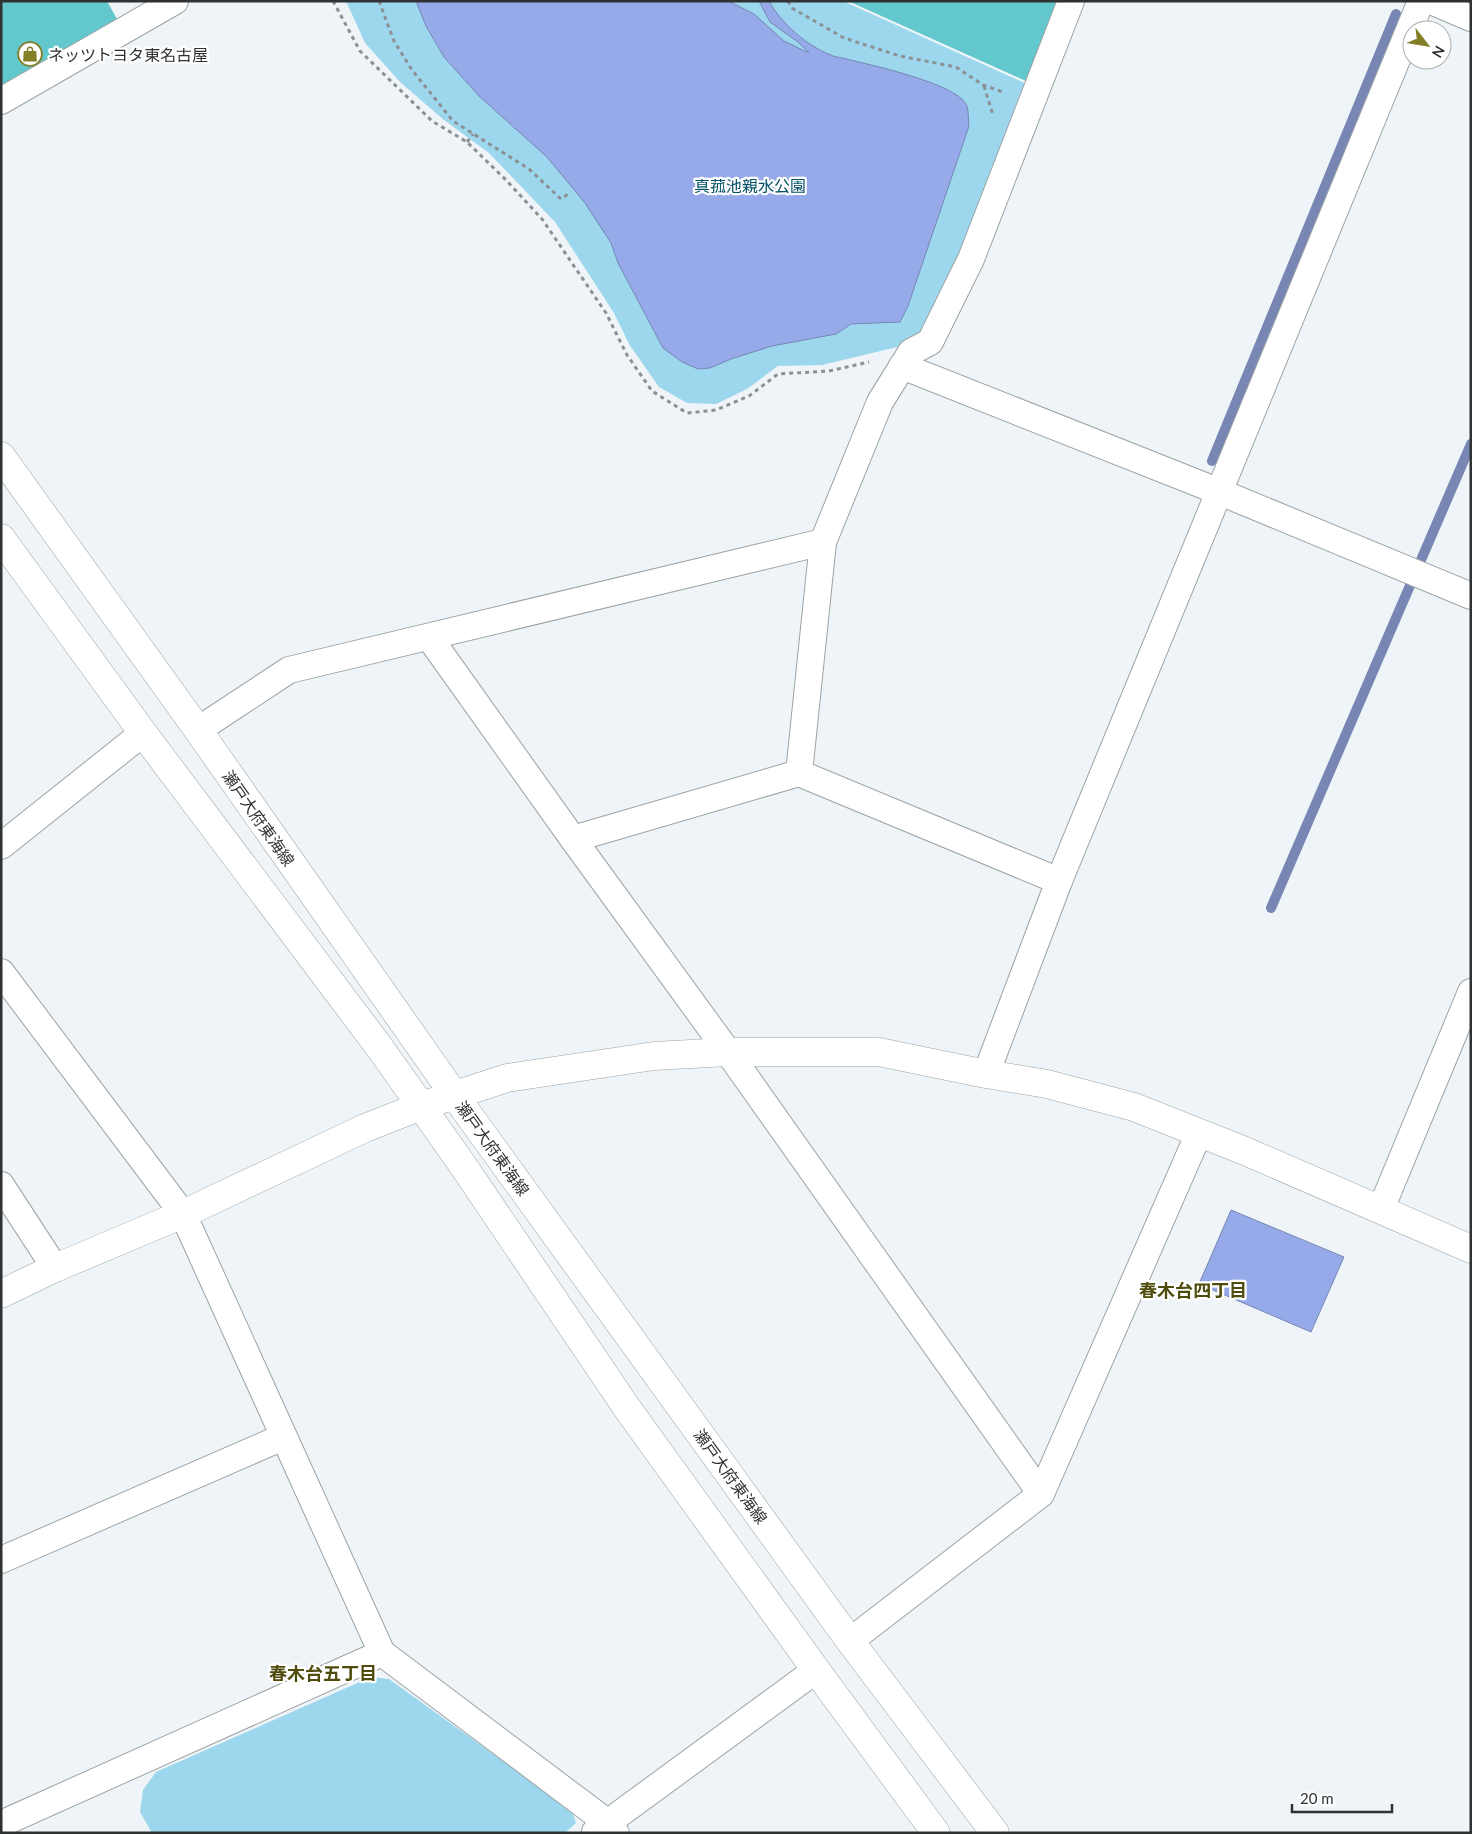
<svg xmlns="http://www.w3.org/2000/svg" width="1472" height="1834" viewBox="0 0 1472 1834" font-family="Lato,'Noto Sans JP',sans-serif">
  <rect width="100%" height="100%" fill="#eef4f7"/>
  <g fill="#9cd7ee">
    <path d="M346,1H843L1027,84L968,236L930,322L914,343L822,365L778,366L747,389L716,404L687,403L659,387L629,344L614,313L555,222L489,153L444,120L400,82L365,43Z"/>
    <path d="M371,1677L389,1679L572,1811L576,1823L565,1833H152L140,1812L143,1790L156,1772Z"/>
  </g>
  <g fill="#96aaea" stroke="#7786b3">
    <path d="M416,1H728L754,14L784,41L809,53L798,42L770,22L759,1H769C781,23 807,46 831,55C834,57 839,57 842,58C867,64 955,83 966,104C969,110 968,119 969,126L908,306L900,322L851,324L836,334L772,346L731,359L710,368L698,369L682,362L663,348L618,263L611,243L585,203L547,157L479,96L444,57L426,26Z"/>
    <path d="M1231,1210L1344,1257L1311,1332L1199,1284Z"/>
  </g>
  <g fill="none" stroke-linecap="round" stroke-linejoin="round">
    <g stroke="#7786b3" stroke-width="10">
      <path d="M1212,461L1396,14"/>
      <path d="M1271,908L1471,444"/>
    </g>
  </g>
  <g fill="#63c8ce">
    <path d="M1,1H107L118,21L1,87Z"/>
    <path d="M848,1H1060L1028,82Z"/>
  </g>
  <g fill="none" stroke-linecap="round" stroke-linejoin="round">
    <g stroke="#9da3a5" stroke-width="28">
      <g id="street">
        <path d="M1431,1L1471,18"/>
        <path d="M1,101L175,1"/>
        <path d="M902,366L1220,492L1471,596"/>
        <path d="M429,637L573,839L728,1052L1041,1494"/>
        <path d="M198,730L289,670L823,542"/>
        <path d="M799,773L823,542L880,402L911,352L930,342L971,259L1071,1"/>
        <path d="M573,839L799,773L1059,881"/>
        <path d="M1,846L143,733"/>
        <path d="M1,972L183,1214L382,1653L608,1823L616,1833"/>
        <path d="M986,1074L1059,881L1421,1"/>
        <path d="M1,1185L55,1268"/>
        <path d="M1381,1209L1471,992"/>
        <path d="M1,1560L283,1437"/>
        <path d="M850,1641L1041,1494L1199,1133"/>
        <path d="M1,1824L382,1653"/>
        <path d="M595,1832L816,1670"/>
      </g>
    </g>
    <g stroke="#9da3a5" stroke-width="29">
      <path id="secondary" d="M1,1294L55,1268L183,1214L365,1128L421,1106L507,1078L654,1056L728,1052H879L986,1074L1047,1084L1134,1107L1245,1151L1471,1249"/>
    </g>
    <g stroke="#9da3a5" stroke-width="29">
      <g id="primary">
        <path d="M1,456L198,730L455,1096L850,1641L995,1833"/>
        <path d="M1,538L143,733L380,1048L462,1164L627,1408L816,1670L936,1833"/>
      </g>
    </g>
    <g stroke="#8c9092" stroke-width="3" stroke-dasharray="4 4" stroke-linecap="butt">
      <path d="M333,1L360,51L432,121L467,142L506,180L542,219L606,313L627,355L652,391L687,413L716,410L749,396L778,374L829,371L869,362"/>
      <path d="M379,1L394,41L412,70L453,121L529,169L561,199L571,192"/>
      <path d="M788,1L792,8L844,38L900,56L956,67L983,85L1003,92"/>
      <path d="M984,86L993,115"/>
      <path d="M467,142L473,134"/>
    </g>
    <use href="#street" stroke="#fff" stroke-width="26"/>
    <use href="#secondary" stroke="#fff" stroke-width="28"/>
    <use href="#primary" stroke="#fff" stroke-width="28"/>
  </g>
  <defs>
    <g id="shop-ring" transform="scale(1.25)"><circle r="9.5" fill="#fff" stroke="#837f27" stroke-width="1.5"/><path d="M-5-2.5h2.3a2.7 3.5 0 0 1 5.4 0H5L5.5 6h-11ZM-1.5-2.5h3a1.5 2.3 0 0 0-3 0Z" fill="#837f27"/></g>
  </defs>
  <g fill-rule="evenodd">
    <use href="#shop-ring" x="30" y="54"/>
  </g>
  <g text-anchor="middle" dominant-baseline="central" stroke-width="4.5" stroke-linejoin="round" paint-order="stroke">
    <g font-size="16" fill="#2f3232" stroke="#fff" text-anchor="start">
      <text x="48" y="54">ネッツトヨタ東名古屋</text>
    </g>
    <g font-size="16" fill="#015065" stroke="#fff">
      <text x="750" y="185">真菰池親水公園</text>
    </g>
    <g font-size="16" fill="#2f3232" stroke="#fff">
      <text transform="translate(259 818) rotate(55)">瀬戸大府東海線</text>
      <text transform="translate(493 1148) rotate(54)">瀬戸大府東海線</text>
      <text transform="translate(731 1476) rotate(54)">瀬戸大府東海線</text>
    </g>
    <g font-size="18" font-weight="bold" fill="#4f4c0d" stroke="#fff">
      <text x="1193" y="1290">春木台四丁目</text>
      <text x="323" y="1673">春木台五丁目</text>
    </g>
  </g>
  <rect width="1472" height="1834" fill="none" stroke="#2f3232" stroke-width="5"/>
  <g transform="translate(1427 45) rotate(121)"><circle r="24" fill="#ffffff" stroke="#acadad"/>
  <path d="M0-4L9 19L0 12L-9 19Z" fill="#837f27"/>
  <text y="-8" font-size="14" font-weight="bold" text-anchor="middle" fill="#2f3232">N</text>
  </g>
  <path d="M1292 1804v8h100v-8" fill="none" stroke="#2f3232" stroke-width="2.5"/>
  <text x="1300" y="1804" font-size="15" fill="#2f3232" stroke="#ffffff" stroke-width="4" paint-order="stroke">20 m</text>
</svg>
